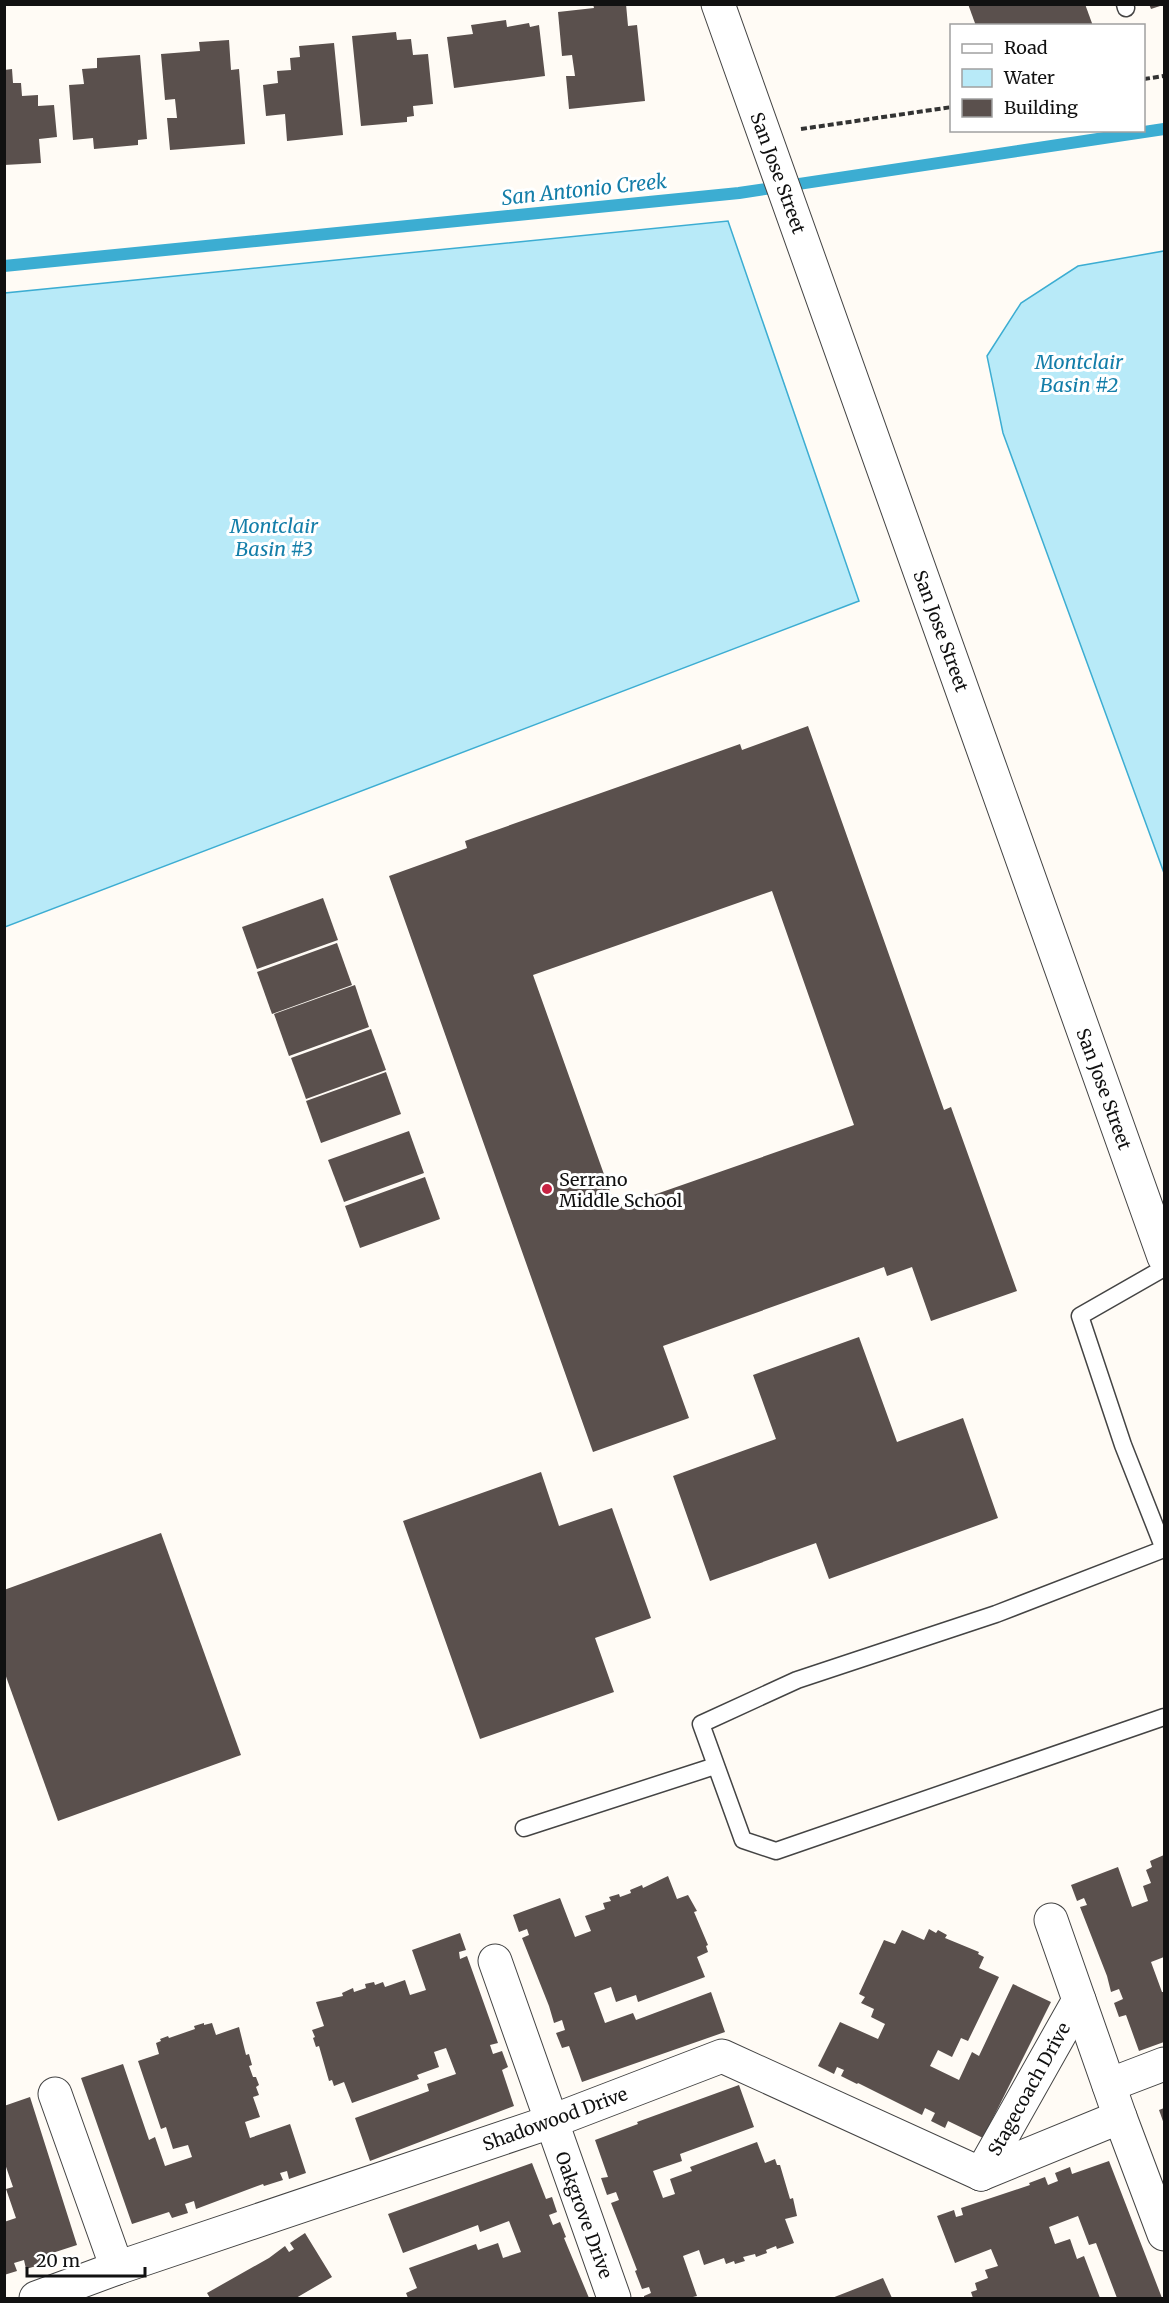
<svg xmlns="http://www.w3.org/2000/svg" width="1169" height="2303" viewBox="0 0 1169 2303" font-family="Merriweather,serif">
  <rect width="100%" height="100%" fill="#fffbf5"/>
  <g fill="#b8eaf8" stroke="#3cadd2" stroke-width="1.5">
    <path d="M728,221L859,601L5,927V293Z"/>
    <path d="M1164,251V873L1003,433L987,356L1021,303L1078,266Z"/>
  </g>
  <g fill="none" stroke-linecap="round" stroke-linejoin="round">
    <path stroke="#3cadd2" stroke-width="12" d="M4,266L739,193L1164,129"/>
  </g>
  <g fill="#5a504d" fill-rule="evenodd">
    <path d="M593,4H626L628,26L637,25L645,101L569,109L566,76H575L572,55L562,56L558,12L594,8Z"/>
    <path d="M968,4H1085L1093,26H976Z"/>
    <path d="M1149,4H1163V5L1151,9Z"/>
    <path d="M506,20L507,27L529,23L530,27L539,25L545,76L454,88L447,37L473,34L471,25Z"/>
    <path d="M396,32L397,40L411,39L413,55L428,54L433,104L413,106L414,116L407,117V122L361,126L352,36Z"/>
    <path d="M229,40L231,70L239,69L245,144L170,150L167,118H177L175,99L165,100L161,54L200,51L199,42Z"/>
    <path d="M334,43L343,135L287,141L285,114L266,116L263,85L278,83L277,71L291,70L290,58L300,57L299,46Z"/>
    <path d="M140,55L147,139L138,140V145L94,149L93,138L73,140L69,85L84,84L82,69L97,68V58Z"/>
    <path d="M12,69L13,83H21L22,96L38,95V106L54,105L57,137L39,139L41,163L4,165V70Z"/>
    <path d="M808,726L944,1110L951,1107L1017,1291L931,1321L912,1267L887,1276L884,1267L663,1346L689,1418L593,1452L389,876L467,848L465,841L740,744L742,750ZM772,891L854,1125L616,1208L533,975Z"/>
    <path d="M323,898L338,940L257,969L242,927Z"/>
    <path d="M337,943L352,985L272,1014L257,972Z"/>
    <path d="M355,985L369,1027L289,1056L274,1014Z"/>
    <path d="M371,1029L386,1070L306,1099L291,1058Z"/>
    <path d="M386,1072L401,1114L321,1143L306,1101Z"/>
    <path d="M409,1131L424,1173L344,1202L328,1160Z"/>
    <path d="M425,1177L440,1219L360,1248L345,1206Z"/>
    <path d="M859,1337L897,1442L963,1418L998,1518L829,1579L816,1543L710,1581L673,1476L776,1439L753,1375Z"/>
    <path d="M541,1472L559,1526L612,1508L651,1618L595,1638L614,1692L480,1739L403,1521Z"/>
    <path d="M161,1533L241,1755L58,1821L4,1671V1590Z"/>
    <path d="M1164,1855V1957L1151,1962L1162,1992H1164V2042L1139,2051L1126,2015L1119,2017L1114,2003L1123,1999L1119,1989L1111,1992L1107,1976L1080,1907L1087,1905L1084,1898L1077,1901L1071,1885L1118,1867L1132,1907L1148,1901L1143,1886L1151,1883L1146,1870L1152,1867L1150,1861Z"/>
    <path d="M668,1876L677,1899L688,1895L697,1911L694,1912L708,1945L706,1946L708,1952L697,1957L705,1977L638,2002L636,1995L616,2002L611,1987L594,1993L605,2023L633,2013L636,2020L711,1992L725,2032L582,2082L569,2046L562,2048L556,2033L565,2030L562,2020L554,2023L549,2006L522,1938L529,1935L527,1929L519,1932L513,1915L560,1898L575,1937L591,1931L585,1916L605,1909L603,1903L611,1901L609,1897L619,1894L620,1897L631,1893L630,1890L642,1885L643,1888Z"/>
    <path d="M929,1929L936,1933L938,1930L947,1935L945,1938L979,1952L978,1954L984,1957L979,1968L999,1977L968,2041L961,2038L952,2057L938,2050L930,2066L959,2080L972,2052L979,2056L1013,1984L1051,2002L983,2138L948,2121L945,2128L931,2121L935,2113L925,2108L922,2115L858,2083L857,2084L841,2076L844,2070L837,2067L834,2074L818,2066L840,2022L878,2039L885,2024L871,2017L874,2009L861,2003L865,1997L859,1994L884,1940L895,1944L902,1930L924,1940Z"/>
    <path d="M460,1933L466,1950L459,1952L460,1959L467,1956L492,2026L498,2043L490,2045L493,2054L502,2051L508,2067L502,2070L514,2106L370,2161L355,2118L429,2091L427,2084L456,2074L446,2048L434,2052L439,2067L417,2075L419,2079L352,2103L344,2082L334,2086L332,2080L329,2081L319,2046L316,2047L313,2038L315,2037L312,2030L324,2026L316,2002L343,1996L342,1993L353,1988L354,1992L366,1988L365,1984L374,1982L375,1985L383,1982L385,1987L405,1980L410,1995L426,1990L412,1950Z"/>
    <path d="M204,2023V2025L212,2023L216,2035L239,2027L246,2055L249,2054L252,2065L249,2066L253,2077H256L259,2085L256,2087L259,2095L253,2097L260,2117L245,2122L250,2138L290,2124L306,2173L289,2179L287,2171L280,2173L283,2180L264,2186L263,2184L196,2209L194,2201L185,2204L188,2213L172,2218L169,2212L132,2224L81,2078L123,2064L149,2140L155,2137L165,2166L192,2157L188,2145L173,2149L166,2127L161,2129L138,2061L159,2054L156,2043L161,2041L160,2039L168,2036L169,2038L195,2029L194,2026Z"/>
    <path d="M739,2085L754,2127L680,2154L682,2161L653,2171L663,2198L675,2194L670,2179L692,2171L690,2167L757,2142L765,2163L775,2159L777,2165H780L790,2199L793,2198L797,2216L785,2219L794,2243L777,2249L776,2246L766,2250L767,2253L756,2257L755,2254L743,2257L745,2261L735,2264L734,2261L726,2264L724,2258L704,2265L699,2250L683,2256L697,2296L689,2298H644V2296L651,2293L649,2287L642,2289L635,2271L637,2270L611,2203L619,2200L616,2192L607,2195L601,2178L608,2177L595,2140L638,2124L637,2122Z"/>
    <path d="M30,2097L77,2245L40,2257L43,2264L26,2269L24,2260L14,2263L17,2271L4,2275V2222L16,2218L6,2189L13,2187L4,2161V2106Z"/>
    <path d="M1164,2108V2124L1159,2110Z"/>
    <path d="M1109,2161L1162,2298H1117L1096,2243L1089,2245L1078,2216L1049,2227L1055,2244L1070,2239L1077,2259L1084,2256L1100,2298H973L971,2292L977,2290L975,2283L988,2278L985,2270L998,2266L991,2249L955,2263L937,2216L954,2210L956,2217L963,2215L961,2208L1030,2185L1029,2183L1045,2177L1048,2185L1058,2181L1055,2173L1070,2167L1072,2174Z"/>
    <path d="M532,2163L546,2199L552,2197L557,2212L549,2215L553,2225L560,2222L566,2237L564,2238L589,2298H408L406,2293L417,2288L409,2268L476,2244L478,2250L498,2243L503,2258L521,2252L509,2221L480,2232L478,2225L403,2253L388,2214Z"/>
    <path d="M305,2233L332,2277L296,2298H210L207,2293L269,2258L285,2246L289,2252L294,2249L290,2243Z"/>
    <path d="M883,2278L892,2298H832Z"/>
  </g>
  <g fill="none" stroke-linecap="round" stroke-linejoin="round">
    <g stroke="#444" stroke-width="19">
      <g id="lane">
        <path d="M1125,4L1126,8"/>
        <path d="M1164,1549L996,1614L797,1680L701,1724L743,1840L776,1851L1164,1717"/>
        <path d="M1164,1549L1123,1445L1080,1316L1164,1268"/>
        <path d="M524,1828L715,1766"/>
      </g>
    </g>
    <g stroke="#444" stroke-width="35">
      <g id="street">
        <path d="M718,4L1164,1257"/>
        <path d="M1051,1920L1120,2117"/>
        <path d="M495,1961L614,2298"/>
        <path d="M1109,2085L1164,2064"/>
        <path d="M55,2094L117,2268"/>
        <path d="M981,2174L1120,2117L1164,2234"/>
        <path d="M981,2174L1079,2000"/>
        <path d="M36,2298L117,2268L550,2122L722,2056L981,2174"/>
      </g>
    </g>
    <g stroke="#333" stroke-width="4" stroke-dasharray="6 3" stroke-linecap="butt">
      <path d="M1144,79L1164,76"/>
      <path d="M801,129L952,107"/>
    </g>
    <use href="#lane" stroke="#fff" stroke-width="16"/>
    <use href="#street" stroke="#fff" stroke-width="33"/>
  </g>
  <circle fill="#c72343" stroke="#fff" stroke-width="2" cx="547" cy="1189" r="6"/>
  <g text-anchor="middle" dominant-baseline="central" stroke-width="6" stroke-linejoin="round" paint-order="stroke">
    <g font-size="18" fill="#111" stroke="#fff">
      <text transform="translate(778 173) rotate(70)">San Jose Street</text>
      <text transform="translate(941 631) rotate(70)">San Jose Street</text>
      <text transform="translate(1104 1089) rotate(70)">San Jose Street</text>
      <text transform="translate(1029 2089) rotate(-61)">Stagecoach Drive</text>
      <text transform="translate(555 2119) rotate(-20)">Shadowood Drive</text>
      <text transform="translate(584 2215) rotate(70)">Oakgrove Drive</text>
    </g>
    <g font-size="18" fill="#111" stroke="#fff" text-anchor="start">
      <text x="559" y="1179">Serrano<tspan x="559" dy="21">Middle School</tspan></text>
    </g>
    <g font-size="20" font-style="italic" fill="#147ea9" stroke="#fff">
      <text transform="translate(584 189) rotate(-6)">San Antonio Creek</text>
      <text x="1079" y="361">Montclair<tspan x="1079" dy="23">Basin #2</tspan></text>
      <text x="274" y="525">Montclair<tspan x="274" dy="23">Basin #3</tspan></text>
    </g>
  </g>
  <rect width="1169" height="2303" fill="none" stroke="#111111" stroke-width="12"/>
  <rect x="950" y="24" width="195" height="108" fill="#ffffff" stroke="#a0a0a0" stroke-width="1.5"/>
  <rect x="962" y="44" width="30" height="9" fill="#ffffff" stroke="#a0a0a0" stroke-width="1.5"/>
  <text x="1004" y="54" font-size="18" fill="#111111">Road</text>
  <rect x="962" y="69" width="30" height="18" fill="#b8eaf8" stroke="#a0a0a0" stroke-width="1.5"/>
  <text x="1004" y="84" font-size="18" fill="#111111">Water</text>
  <rect x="962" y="99" width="30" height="18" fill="#5a504d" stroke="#a0a0a0" stroke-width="1.5"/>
  <text x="1004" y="114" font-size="18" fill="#111111">Building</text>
  <path d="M27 2267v9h118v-9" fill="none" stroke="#111111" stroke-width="3"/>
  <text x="36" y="2267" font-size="18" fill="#111111" stroke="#ffffff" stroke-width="4.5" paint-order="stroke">20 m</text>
</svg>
